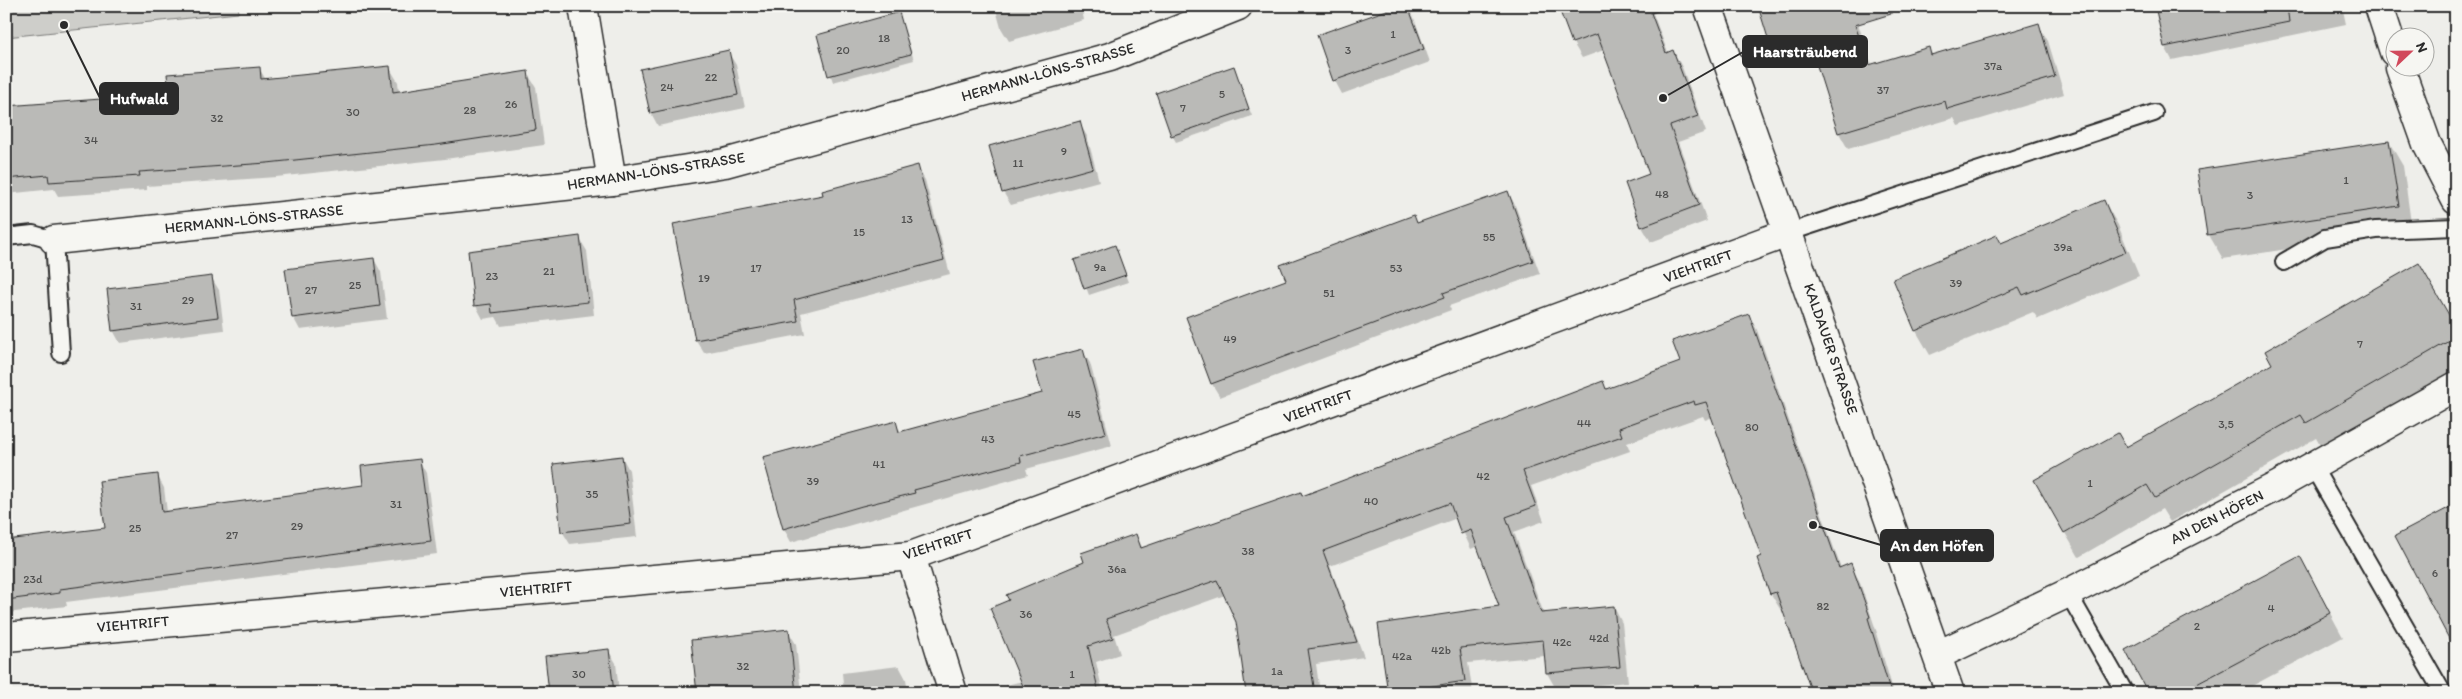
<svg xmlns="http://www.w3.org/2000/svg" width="2462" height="699" viewBox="0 0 2462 699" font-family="Itim,sans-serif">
  <rect width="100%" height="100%" fill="#eeeeea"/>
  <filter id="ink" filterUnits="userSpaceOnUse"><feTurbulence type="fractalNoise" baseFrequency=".02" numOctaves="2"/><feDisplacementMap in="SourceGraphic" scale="10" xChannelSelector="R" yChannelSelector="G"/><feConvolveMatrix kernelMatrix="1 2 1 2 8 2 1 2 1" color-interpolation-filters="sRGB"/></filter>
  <g filter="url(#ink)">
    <path fill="#cececa" stroke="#7c7c7a" d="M6,6H239L238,13L6,37Z"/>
    <g fill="#0003">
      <path d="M995,6H1081L1084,20L1009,41L1001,28Z"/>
      <path d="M1407,6L1414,18L1430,62L1342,94L1335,81L1319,36Z"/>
      <path d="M1650,6L1668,53L1673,51L1682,67L1706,132L1678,142L1707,221L1651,242L1642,227L1626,183L1650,174L1604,50L1582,58L1573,43Z"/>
      <path d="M1759,6H1852L1872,65L1928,48L1933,56L2038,24L2048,41L2064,94L1958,126L1954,118L1848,149L1839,133L1815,57L1783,67L1773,51Z"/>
      <path d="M2156,6H2342L2346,24L2172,60L2165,47Z"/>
      <path d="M899,14L914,60L833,82L818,35Z"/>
      <path d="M728,52L736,65L745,108L658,126L651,113L641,70Z"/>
      <path d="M389,67L398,82L399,92L527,73L536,87L544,145L445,159L276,177L147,186V190L58,196L54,189L6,194V103L7,107L170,95L259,68L266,80Z"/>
      <path d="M1233,67L1252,116L1176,142L1172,135Z"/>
      <path d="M1079,123L1087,136L1099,181L1011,205L1003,192Z"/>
      <path d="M2389,142L2403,166L2412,230L2223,259L2209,235L2199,171Z"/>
      <path d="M917,167L925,180L950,274L801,313L805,334L704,353L696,340L825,196Z"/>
      <path d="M1508,192L1515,205L1540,274L1449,306L1451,310L1220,397L1212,384L1188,318L1287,281L1414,217L1418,224Z"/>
      <path d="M2104,201L2118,225L2139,276L2038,319L2033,312L1930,355L1916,331L1895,280L2001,245Z"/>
      <path d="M579,238L587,251L594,315L501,326L496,317L483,319L476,306Z"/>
      <path d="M1115,247L1128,282L1089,295L1076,261Z"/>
      <path d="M374,259L381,272L387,319L300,330L293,317Z"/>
      <path d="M211,277L219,290L224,330L120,343L113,330Z"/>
      <path d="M1749,315L1757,330L1841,568L1850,565L1859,580L1877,633H1876L1894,693H1809V690L1812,689L1783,608L1780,609L1771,594L1759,558L1762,557L1713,417L1705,420L1703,416L1627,443L1630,451L1531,486L1544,521L1514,532L1544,614L1614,607L1622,623L1628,682L1556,689L1547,673L1545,656L1468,663L1473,693H1390L1500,608L1478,546L1471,549L1457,518L1330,566L1364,657L1316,664L1320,693H1247L1237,622L1225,595L1114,635L1120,654L1096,662L1103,693H1008L1006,685L1023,681L1086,563L1136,536L1143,549L1302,497L1603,383L1607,390L1681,363Z"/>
      <path d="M2456,329V370L2321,447L2316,438L2170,522L2162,509L2079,557L2035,481Z"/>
      <path d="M1082,350L1090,363L1112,446L1026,469L1028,475L791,542L784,529L765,458L895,423L901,432L1043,394Z"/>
      <path d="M622,457L629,470L637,537L570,544L562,531Z"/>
      <path d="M419,460L426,473L437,554L66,602L67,606L6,613V541L107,529L157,475L164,488L167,512L365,487Z"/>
      <path d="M2300,558L2343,637L2239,693H2149Z"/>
      <path d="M788,631L796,644L801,693H698Z"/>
      <path d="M608,650L616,663L619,693H550Z"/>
      <path d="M899,666L906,679L908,693H844L842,673Z"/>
    </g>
    <g fill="#babab7" stroke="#2b2b2b">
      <path d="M1398,6H1408L1424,49L1333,81L1317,35Z"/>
      <path d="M1558,6H1661V10L1651,13L1666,53L1673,50L1698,116L1670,126L1699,205L1641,227L1625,183L1649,174L1597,34L1572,43Z"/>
      <path d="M1758,6H1890L1891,14L1855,25L1869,65L1929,47L1931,55L2039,23L2055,77L1947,109L1945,101L1838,133L1809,40L1772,51Z"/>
      <path d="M2155,6H2287L2289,22L2164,47Z"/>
      <path d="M899,12L911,54L828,76L817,35Z"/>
      <path d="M729,50L738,95L650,113L640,69Z"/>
      <path d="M390,66L393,92L528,71L536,130L436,145L267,163L139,172L140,176L49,182L48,175L6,179V106L169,94L167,74L260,67L261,79Z"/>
      <path d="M1234,66L1249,109L1171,136L1156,93Z"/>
      <path d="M1080,121L1093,168L1002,193L989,146Z"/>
      <path d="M2389,141L2399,206L2207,235L2197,170Z"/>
      <path d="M918,165L944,260L794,300L798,321L695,340L673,224L823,195L822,191Z"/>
      <path d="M1508,191L1533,261L1443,293L1445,297L1211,384L1186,317L1286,280L1280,265L1414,215L1417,223Z"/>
      <path d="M2104,200L2126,252L2023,295L2019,287L1915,331L1893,279L1997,235L2001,243Z"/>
      <path d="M580,236L588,302L492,313L491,304L474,306L468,251Z"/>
      <path d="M1115,245L1126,275L1084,289L1074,260Z"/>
      <path d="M374,258L380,306L292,318L285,269Z"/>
      <path d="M2419,263L2456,327V337L2306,423L2301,415L2155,498L2147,485L2064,533L2034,480L2118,433L2126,447L2272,364L2265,351Z"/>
      <path d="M212,276L218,317L112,331L107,289Z"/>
      <path d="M1749,314L1839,568L1851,563L1870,617L1868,618L1891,693H1812L1776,592L1770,594L1757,558L1761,556L1706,402L1695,405L1694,401L1619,428L1622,436L1523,471L1536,506L1506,517L1541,613L1614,606L1620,667L1546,673L1543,640L1460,648L1465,681L1388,693L1378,624L1499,606L1471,530L1461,534L1450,503L1323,551L1357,642L1308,649L1315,693H1246L1236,622L1217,580L1106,619L1113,638L1088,646L1099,693H1026L990,608L1009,600L1006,595L1084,562L1081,553L1136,534L1141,548L1301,492L1302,496L1603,381L1606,389L1680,362L1672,341Z"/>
      <path d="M1083,349L1106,433L1020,456L1021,462L914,490L915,493L862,506L783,529L763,457L896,421L899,432L1042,393L1033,362Z"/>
      <path d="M622,456L631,524L561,532L553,464Z"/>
      <path d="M420,459L431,541L60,589V593L6,600V540L105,528L99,481L158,474L162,512L363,485L361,466Z"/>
      <path d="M2456,504V652L2395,536Z"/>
      <path d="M2300,556L2330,613L2180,693H2148L2125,650Z"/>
      <path d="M789,629L796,693H697L691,640Z"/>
      <path d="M609,649L614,693H549L545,656Z"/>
    </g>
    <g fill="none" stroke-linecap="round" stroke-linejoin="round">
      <g stroke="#2b2b2b" stroke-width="20">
        <g id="service">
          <path d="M1790,232L2154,113"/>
          <path d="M6,237L33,234L54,240L61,353"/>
          <path d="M2284,262L2325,238L2376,230L2456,227"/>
          <path d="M2312,465L2443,693"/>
          <path d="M2068,593L2125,693"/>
        </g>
      </g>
      <g stroke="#2b2b2b" stroke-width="31">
        <g id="minor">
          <path d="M583,6L612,181"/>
          <path d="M2379,6L2394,52"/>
          <path d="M2400,68L2427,144L2456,200"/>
          <path d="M54,240L612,181L725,163L1110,57L1238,6"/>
          <path d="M911,556L953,693"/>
          <path d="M6,637L911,556L1790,232"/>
          <path d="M1938,655L2068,593L2279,485L2456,386"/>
        </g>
      </g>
      <g stroke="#2b2b2b" stroke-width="31">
        <path id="tertiary" d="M1708,6L1950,693"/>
      </g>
      <use href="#service" stroke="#f6f6f2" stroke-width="16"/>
      <use href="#minor" stroke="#f6f6f2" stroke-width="28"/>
      <use href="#tertiary" stroke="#f6f6f2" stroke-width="28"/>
    </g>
  </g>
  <g text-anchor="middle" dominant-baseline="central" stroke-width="5" stroke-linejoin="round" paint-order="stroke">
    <g font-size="12" fill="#4f4f4e">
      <text x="1393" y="34">1</text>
      <text x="884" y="38">18</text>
      <text x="843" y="50">20</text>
      <text x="1348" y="50">3</text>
      <text x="1993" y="66">37a</text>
      <text x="711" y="77">22</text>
      <text x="667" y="87">24</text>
      <text x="1883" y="90">37</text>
      <text x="1222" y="94">5</text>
      <text x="511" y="104">26</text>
      <text x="1183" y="108">7</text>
      <text x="470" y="110">28</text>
      <text x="353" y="112">30</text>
      <text x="217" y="118">32</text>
      <text x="91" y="140">34</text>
      <text x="1064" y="151">9</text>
      <text x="1018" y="163">11</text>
      <text x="2346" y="180">1</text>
      <text x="1662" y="194">48</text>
      <text x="2250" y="195">3</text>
      <text x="907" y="219">13</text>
      <text x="859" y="232">15</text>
      <text x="1489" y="237">55</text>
      <text x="2063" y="247">39a</text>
      <text x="1100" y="267">9a</text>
      <text x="756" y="268">17</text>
      <text x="1396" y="268">53</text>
      <text x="549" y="271">21</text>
      <text x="492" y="276">23</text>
      <text x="704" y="278">19</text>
      <text x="1956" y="283">39</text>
      <text x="355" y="285">25</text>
      <text x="311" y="290">27</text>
      <text x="1329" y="293">51</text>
      <text x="188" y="300">29</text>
      <text x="136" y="306">31</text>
      <text x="1230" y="339">49</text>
      <text x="2360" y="344">7</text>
      <text x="1074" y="414">45</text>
      <text x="1584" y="423">44</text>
      <text x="2226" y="424">3,5</text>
      <text x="1752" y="427">80</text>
      <text x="988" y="439">43</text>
      <text x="879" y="464">41</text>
      <text x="1483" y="476">42</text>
      <text x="813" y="481">39</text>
      <text x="2090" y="483">1</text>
      <text x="592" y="494">35</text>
      <text x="1371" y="501">40</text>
      <text x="396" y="504">31</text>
      <text x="297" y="526">29</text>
      <text x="135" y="528">25</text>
      <text x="232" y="535">27</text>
      <text x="1248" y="551">38</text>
      <text x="1117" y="569">36a</text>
      <text x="2435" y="573">6</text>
      <text x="33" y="579">23d</text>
      <text x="1823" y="606">82</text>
      <text x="2271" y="608">4</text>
      <text x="1026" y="614">36</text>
      <text x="2197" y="626">2</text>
      <text x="1599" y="638">42d</text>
      <text x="1562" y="642">42c</text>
      <text x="1441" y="650">42b</text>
      <text x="1402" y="656">42a</text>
      <text x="743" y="666">32</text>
      <text x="1277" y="671">1a</text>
      <text x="579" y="674">30</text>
      <text x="1072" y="674">1</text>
    </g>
    <g font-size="15" fill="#2b2b2b" stroke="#f6f6f2">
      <text transform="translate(1048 72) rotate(-16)">HERMANN-LÖNS-STRASSE</text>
      <text transform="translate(656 171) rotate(-9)">HERMANN-LÖNS-STRASSE</text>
      <text transform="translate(254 219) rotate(-6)">HERMANN-LÖNS-STRASSE</text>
      <text transform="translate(1698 266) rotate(-20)">VIEHTRIFT</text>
      <text transform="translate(1831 349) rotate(71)">KALDAUER STRASSE</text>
      <text transform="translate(1318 406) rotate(-20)">VIEHTRIFT</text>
      <text transform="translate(2217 517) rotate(-27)">AN DEN HÖFEN</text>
      <text transform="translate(938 544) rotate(-18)">VIEHTRIFT</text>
      <text transform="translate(536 589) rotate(-5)">VIEHTRIFT</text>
      <text transform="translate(133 624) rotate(-5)">VIEHTRIFT</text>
    </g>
  </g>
  <path fill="none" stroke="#2b2b2b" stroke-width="2" d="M1663 98L1743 52M64 25L100 98M1813 525L1881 545"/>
  <g fill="#2b2b2b" stroke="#f6f6f2" stroke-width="2">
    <circle cx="1663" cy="98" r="5"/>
    <circle cx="64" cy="25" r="5"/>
    <circle cx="1813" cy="525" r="5"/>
  </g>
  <g fill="#2b2b2b" stroke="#2b2b2b" stroke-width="2">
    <rect x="1743" y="36" width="124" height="31" rx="5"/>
    <rect x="100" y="83" width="78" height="31" rx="5"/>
    <rect x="1881" y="530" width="112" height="31" rx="5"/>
  </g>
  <g font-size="16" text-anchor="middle" font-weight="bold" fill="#fff">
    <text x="1805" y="57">Haarsträubend</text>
    <text x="139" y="104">Hufwald</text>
    <text x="1937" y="551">An den Höfen</text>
  </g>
  <rect width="2462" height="699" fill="none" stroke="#f6f6f2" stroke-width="25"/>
  <rect x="12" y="12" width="2437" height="674" fill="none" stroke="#2b2b2b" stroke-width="2" filter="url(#ink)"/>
  <g transform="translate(2410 52) rotate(68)"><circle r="24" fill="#f6f6f2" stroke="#a5a5a2"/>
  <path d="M0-4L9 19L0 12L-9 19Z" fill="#d1495b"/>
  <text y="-8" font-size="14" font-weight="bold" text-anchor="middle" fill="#2b2b2b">N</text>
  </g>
</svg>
